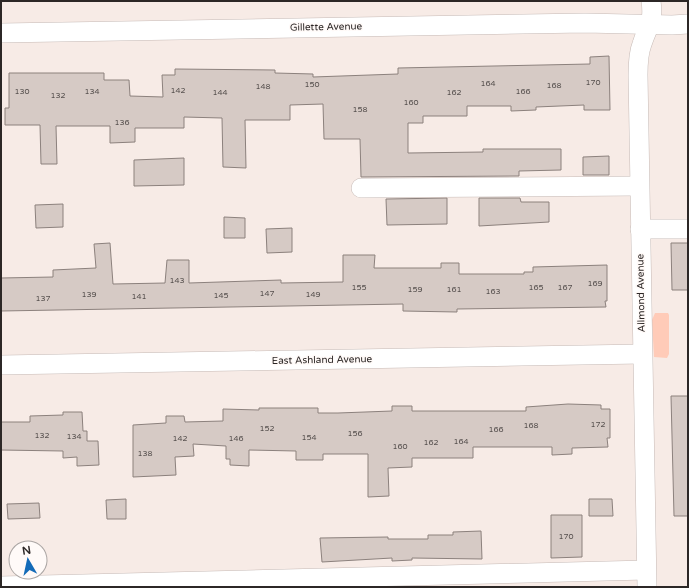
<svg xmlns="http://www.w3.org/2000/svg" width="689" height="588" viewBox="0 0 689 588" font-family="'Varela Round',sans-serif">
  <rect width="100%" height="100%" fill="#f7ebe6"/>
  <path fill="#ffcbb8" d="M655,313H668L669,315V354L667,358L654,357L652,320Z"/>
  <g fill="#d6cac5" stroke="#8c817d">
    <path d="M609,56L610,110H584V105L536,107V110L511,111V106H467V116H423V123H408V153L483,152V149H561V170L519,171V176L361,177L360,139H324L323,104L290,105V120H245L246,168L223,167L222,118L184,117V128H135V142L110,143V126H56L57,164H41L40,125H5V108H9V73H104V80H129L130,96L163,97L162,75H175V69L275,70V73L313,74V77L398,74V68L590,64V57Z"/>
    <path d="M609,156V175H583V157Z"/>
    <path d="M184,158V185L134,186V160Z"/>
    <path d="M447,198V224L387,225L386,199Z"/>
    <path d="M479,198H520L521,202H549V222L479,226Z"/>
    <path d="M63,204V227L36,228L35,205Z"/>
    <path d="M224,217L245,218V238H224Z"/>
    <path d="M292,228V252L267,253L266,229Z"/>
    <path d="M110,243L113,284L165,283L167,260H189V283L281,280V283L343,282V255H375L374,268H441V263H459V274H524V272H533V267L607,265V301H605L606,307L457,309V312L403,311V304L1,311V278L53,277V270L96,268L94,244Z"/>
    <path d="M671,243H688V290H672Z"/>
    <path d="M671,396H688V516H674Z"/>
    <path d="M568,404L601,405V409H610V438H607L608,447L572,448V454L552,455V447H473V458H412V467L388,468L389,496L368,497V454H323V460H296V451L249,450V466L230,465V459H226V446L193,444L194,456L175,457L176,475L133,477V425L166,423V416H184L185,422L223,421V409L259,410V408H318V413H338L392,411V406H412V411H526V407Z"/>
    <path d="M63,412H82L83,431H87V441H98L99,465L77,466V457L63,458V451L1,450V422H30V416L63,415Z"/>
    <path d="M126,499V519H107L106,500Z"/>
    <path d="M589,499H612L613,516H589Z"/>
    <path d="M39,503L40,518L8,519L7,504Z"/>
    <path d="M551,515H582V557L551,558Z"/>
    <path d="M481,531L482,559L412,558V560L392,561V558L322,562L320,538L388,537V539H428V535H453V532Z"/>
  </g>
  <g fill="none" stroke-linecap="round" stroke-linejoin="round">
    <g stroke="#c6bab6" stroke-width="20">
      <g id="minor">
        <path d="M1,33L585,23L672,25L688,24"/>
        <path d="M361,188L639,186"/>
        <path d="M640,229H688"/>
        <path d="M1,365L642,354"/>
        <path d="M1,586L646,570"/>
        <path d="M647,587L638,75C638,65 638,54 642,44C648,25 654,23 651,1"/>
      </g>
    </g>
    <use href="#minor" stroke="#fff" stroke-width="19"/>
  </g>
  <g text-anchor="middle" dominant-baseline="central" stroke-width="3" stroke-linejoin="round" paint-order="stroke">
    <g font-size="8" fill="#56504e">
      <text x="593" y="82">170</text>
      <text x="488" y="83">164</text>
      <text x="312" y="84">150</text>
      <text x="554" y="85">168</text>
      <text x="263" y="86">148</text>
      <text x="178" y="90">142</text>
      <text x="22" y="91">130</text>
      <text x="92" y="91">134</text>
      <text x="523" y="91">166</text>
      <text x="220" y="92">144</text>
      <text x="454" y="92">162</text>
      <text x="58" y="95">132</text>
      <text x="411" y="102">160</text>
      <text x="360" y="109">158</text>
      <text x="122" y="122">136</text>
      <text x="177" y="280">143</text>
      <text x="595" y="283">169</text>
      <text x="359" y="287">155</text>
      <text x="536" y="287">165</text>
      <text x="565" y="287">167</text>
      <text x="415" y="289">159</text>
      <text x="454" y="289">161</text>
      <text x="493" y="291">163</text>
      <text x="267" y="293">147</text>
      <text x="89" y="294">139</text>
      <text x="313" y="294">149</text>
      <text x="221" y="295">145</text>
      <text x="139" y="296">141</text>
      <text x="43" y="298">137</text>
      <text x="598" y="424">172</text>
      <text x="531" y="425">168</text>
      <text x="267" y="428">152</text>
      <text x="496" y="429">166</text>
      <text x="355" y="433">156</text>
      <text x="42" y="435">132</text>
      <text x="74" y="436">134</text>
      <text x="309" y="437">154</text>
      <text x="180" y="438">142</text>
      <text x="236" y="438">146</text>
      <text x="461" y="441">164</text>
      <text x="431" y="442">162</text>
      <text x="400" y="446">160</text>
      <text x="145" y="453">138</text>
      <text x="566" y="536">170</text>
    </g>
    <g font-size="10" fill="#2c2726" stroke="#fffaf8">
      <text transform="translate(326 27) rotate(-1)">Gillette Avenue</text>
      <text transform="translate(641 293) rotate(-91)">Allmond Avenue</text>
      <text transform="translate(322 360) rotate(-1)">East Ashland Avenue</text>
    </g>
  </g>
  <rect width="689" height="588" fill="none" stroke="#2c2726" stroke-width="4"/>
  <g transform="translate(28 560) rotate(351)"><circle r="19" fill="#fffaf8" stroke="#aba6a4"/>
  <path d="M0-3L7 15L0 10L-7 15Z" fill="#146bb8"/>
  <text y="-6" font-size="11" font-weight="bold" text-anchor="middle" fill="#2c2726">N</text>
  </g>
</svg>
